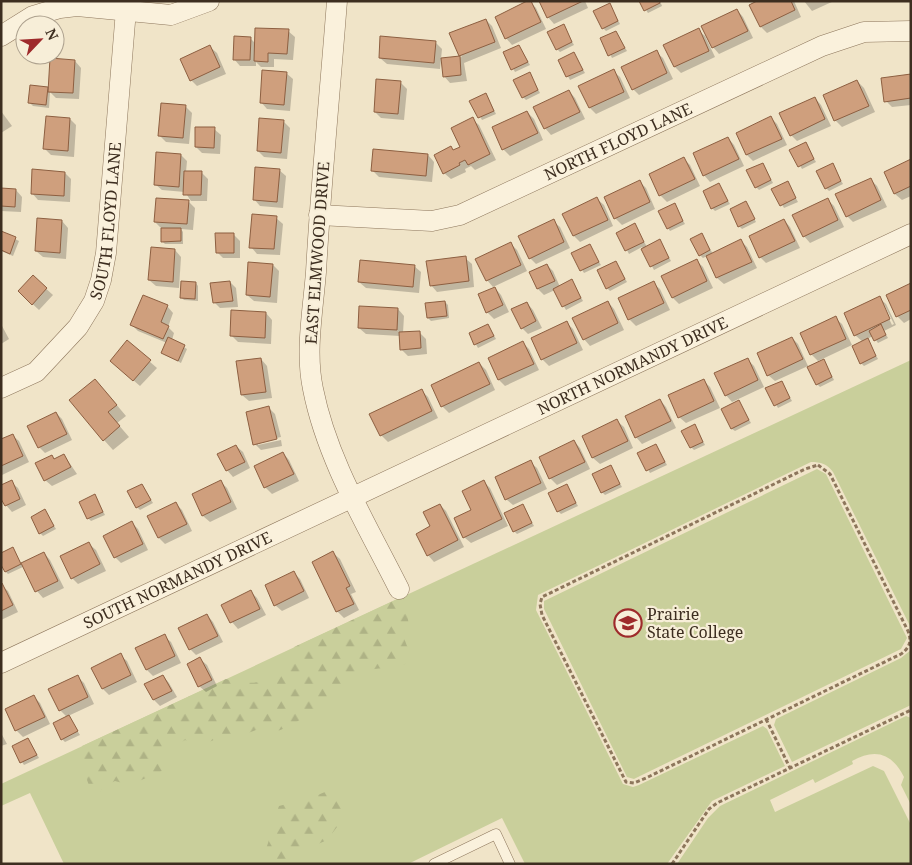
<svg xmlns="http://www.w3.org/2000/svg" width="912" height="865" viewBox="0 0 912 865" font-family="'Noto Serif',serif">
  <defs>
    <pattern id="forest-firs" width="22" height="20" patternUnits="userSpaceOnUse" patternTransform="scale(1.25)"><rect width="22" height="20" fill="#c9cf9b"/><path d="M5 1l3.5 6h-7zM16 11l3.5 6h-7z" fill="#aeb285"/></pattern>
  </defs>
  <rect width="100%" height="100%" fill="#f0e4c8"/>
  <g fill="#c9cf9b">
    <path d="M911,360V628L833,472C827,464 821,462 811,462L538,595L536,610L623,784L633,787L639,785L763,726L767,729L785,766L712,801L667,864H525L502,818L408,864H64L30,793L1,806V784Z"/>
    <path d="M817,469L826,474L907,638L901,649L640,776L634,779L627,777L544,609V601Z"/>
    <path d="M911,650V705L792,762L774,725L776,719L901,658Z"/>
    <path d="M906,716L911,718V805L901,785L904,777C892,753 875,748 852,761L853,764L815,783L813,779L770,800L775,812L873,766L884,771L911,825V864H677L708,818L720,806Z"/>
  </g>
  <g fill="url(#forest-firs)">
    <path d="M397,599L406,608L409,625L402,633L407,646L413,653L412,661C394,671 371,665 353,676C340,685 338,699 327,709C316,720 310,715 300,720C291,725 284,729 275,732L261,728L235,738L224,735L201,746L185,740L166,753L162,771L130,785L115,781L104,786L99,793L91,791L82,766V746L226,679C255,687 290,684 294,647Z"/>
    <path d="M332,789L345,804L344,818L327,840L307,849L294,864H259C270,846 271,826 279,806L313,797Z"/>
  </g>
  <g fill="#0003" fill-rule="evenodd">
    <path d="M541,1H585L588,8L554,24L548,17Z"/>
    <path d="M640,1H660L662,6L648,13Z"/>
    <path d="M760,1H794L801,17L767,33L761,27L751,5Z"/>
    <path d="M804,1H834L812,11Z"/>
    <path d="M530,2L536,8L546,29L512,45L506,38Z"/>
    <path d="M610,5L620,24L606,31L603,28Z"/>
    <path d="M737,10L743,17L753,38L719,54L713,47Z"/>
    <path d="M486,20L492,26L501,48L464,63L467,81L450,83L444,76L443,59L462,57L460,55Z"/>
    <path d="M563,26L574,45L560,52L557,49Z"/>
    <path d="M698,30L705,36L715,57L681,73L675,67L665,46Z"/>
    <path d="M288,31L295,37L293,60L274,59V67H261L256,62V66H240L234,59L250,38L256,44Z"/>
    <path d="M616,32L627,51L612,58L602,39Z"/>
    <path d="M435,42L442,49L440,69L387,64L380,58Z"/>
    <path d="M519,46L530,65L515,72L504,53Z"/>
    <path d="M210,47L217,53L226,74L197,86L191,80Z"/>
    <path d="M656,52L663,58L673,79L639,95L633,89Z"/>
    <path d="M574,53L585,73L570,80L559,60Z"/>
    <path d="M75,61L81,68L79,99L56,98L50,92L49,108L33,106L30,103L47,89L49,91Z"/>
    <path d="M613,71L620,77L630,98L596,114L590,108Z"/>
    <path d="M286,73L293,79L290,111L267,109L261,102Z"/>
    <path d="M530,74L540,93L526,100L523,97Z"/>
    <path d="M911,76V105L892,107L886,101Z"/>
    <path d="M857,81L864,88L875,112L842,127L835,120Z"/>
    <path d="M400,82L407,89L404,120L381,118L375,112Z"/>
    <path d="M569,91L575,98L585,119L551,135L545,128Z"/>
    <path d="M486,94L496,114L482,120L471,101Z"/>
    <path d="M815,98L821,105L831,126L797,141L791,135Z"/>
    <path d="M185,106L192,113L189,144L166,142L160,136Z"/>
    <path d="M1,111L12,126L1,133Z"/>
    <path d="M527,112L534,119L543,140L510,156L503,149Z"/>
    <path d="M771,118L777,124L787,145L753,161L747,155L737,134Z"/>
    <path d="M70,119L76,125L74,157L51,155L44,148Z"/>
    <path d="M472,119L479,125L496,160L475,170L471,166L465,169L466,172L451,179L444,173L451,148L454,151L462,148Z"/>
    <path d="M283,121L290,128L287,159L264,157L258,151Z"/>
    <path d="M214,129L221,135L220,154L202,153L196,147Z"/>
    <path d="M728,138L734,145L744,166L710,182L704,175Z"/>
    <path d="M805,143L816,162L802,169L791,150Z"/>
    <path d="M181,155L187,161L186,172H201L208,179L207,201H191L185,192L162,190L155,184Z"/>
    <path d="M428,155L434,162L432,182L379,177L373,171Z"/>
    <path d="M684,159L690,165L700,186L667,202L660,195L651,174Z"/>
    <path d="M911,160V196L902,200L895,194L885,172Z"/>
    <path d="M763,164L773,183L759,190L756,187Z"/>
    <path d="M832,165L843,184L829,191L826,188Z"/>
    <path d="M279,170L286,176L283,208L260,206L254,199Z"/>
    <path d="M65,173L71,179L70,202L38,200L32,193Z"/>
    <path d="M870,179L877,186L887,207L853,222L847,216Z"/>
    <path d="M639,181L646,188L655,209L622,225L615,218Z"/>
    <path d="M787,182L798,202L784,208L773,189Z"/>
    <path d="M719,185L730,204L715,211L712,208Z"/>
    <path d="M1,189L16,190L22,197L21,212L1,211Z"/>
    <path d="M597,199L604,205L613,226L580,242L574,236Z"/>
    <path d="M828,200L834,206L844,227L810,243L804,236Z"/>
    <path d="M188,201L195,208L193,230L181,229L183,232V244H165L162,241V229L155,222Z"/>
    <path d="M746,202L756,222L742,229L739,226Z"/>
    <path d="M674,205L685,224L670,231L668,228Z"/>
    <path d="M276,218L283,224L280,255L257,254L251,247Z"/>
    <path d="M784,220L790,227L800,248L766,263L760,257Z"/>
    <path d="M62,221L68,228L66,259L43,257L36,251Z"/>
    <path d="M553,221L560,227L570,248L536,264L530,258Z"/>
    <path d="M635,225L647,247L660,241L671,261L654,270L642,247L629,254L618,233Z"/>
    <path d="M1,232L19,241L13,256L1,251Z"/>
    <path d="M233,234L240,241V258H223L217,252Z"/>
    <path d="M702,235L713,254L741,241L747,247L757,268L724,284L717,278L707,256L703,258L700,255Z"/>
    <path d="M511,244L517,250L527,271L493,287L487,280Z"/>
    <path d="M589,245L601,265L584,273L572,253Z"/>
    <path d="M175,250L181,257L179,288L156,286L149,280Z"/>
    <path d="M465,258L472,264L474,287L437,292L431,285Z"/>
    <path d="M697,261L703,267L713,288L679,304L673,298Z"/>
    <path d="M616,262L627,282L610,291L607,288Z"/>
    <path d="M273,265L279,271L277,303L254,301L247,295Z"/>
    <path d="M547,265L553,271L560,287L572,281L583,301L566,310L555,290L544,295L538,289L531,273Z"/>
    <path d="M414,266L421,272L419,293L366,288L359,282Z"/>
    <path d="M33,277L53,295L39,310L26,298Z"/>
    <path d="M230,282L236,288L238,307L220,308L214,302Z"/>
    <path d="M196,283L198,286V301L184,300L181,297Z"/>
    <path d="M653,283L660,289L670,310L636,326L629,319L620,298Z"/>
    <path d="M911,284V319L904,323L897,316Z"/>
    <path d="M495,288L501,295L509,312L494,319L487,312Z"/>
    <path d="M879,298L886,304L896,325L884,331L888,338L878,343L873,336L867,339L878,359L864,366L861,363L863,342L855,335ZM882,304H884L894,324L892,325Z"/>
    <path d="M445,302L448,305L449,318L431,321L428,318Z"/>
    <path d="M608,302L614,309L624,330L590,346L584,339Z"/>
    <path d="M527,303L533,310L542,328L528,334L522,328Z"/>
    <path d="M167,306L173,313L168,327L174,333L172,340L187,349L181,363L162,353L167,343L138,331L132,325Z"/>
    <path d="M398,309L404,316L403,333L419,332L426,339L427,354L408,356L401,349L400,336L366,334L359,328Z"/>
    <path d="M266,313L272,320L271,344L238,342L232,336Z"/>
    <path d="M835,318L842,324L852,345L818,361L811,354L802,333Z"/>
    <path d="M566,322L573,329L583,350L549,366L542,359L533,338Z"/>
    <path d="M1,324L9,339L1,344Z"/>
    <path d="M488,325L496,339L478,348L470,334Z"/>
    <path d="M792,338L798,344L808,366L775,381L768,375Z"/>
    <path d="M127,342L157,368L140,386L118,367Z"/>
    <path d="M523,343L529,349L539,370L505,386L499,380L489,359Z"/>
    <path d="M261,359L267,366L272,398L249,401L242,395Z"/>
    <path d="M747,359L754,366L764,387L732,402L726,395Z"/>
    <path d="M824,361L834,380L820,387L817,384Z"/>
    <path d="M479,363L486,370L495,390L449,413L442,406Z"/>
    <path d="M703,380L710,387L720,408L686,423L679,417Z"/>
    <path d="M781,382L792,401L778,408L767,389Z"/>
    <path d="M421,390L428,397L438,418L388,442L381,435Z"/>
    <path d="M105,391L126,416L117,423L129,437L113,450L104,440Z"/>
    <path d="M660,400L666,407L676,428L642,444L636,437Z"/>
    <path d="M739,402L751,423L735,431L732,429Z"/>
    <path d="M269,408L275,414L281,437L258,442V445L281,440L282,446L261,450L255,444Z"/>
    <path d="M56,413L62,419L72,440L45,453L39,447Z"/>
    <path d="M617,421L624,427L633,448L600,464L593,458L584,436Z"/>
    <path d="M695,426L705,445L694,450L691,447Z"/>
    <path d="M12,435L19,441L29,462L2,475L1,440Z"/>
    <path d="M574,441L580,448L590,469L557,485L550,478Z"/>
    <path d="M656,445L667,465L650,473L639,453Z"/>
    <path d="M236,446L243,452L250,468L233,477L227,470Z"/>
    <path d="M283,453L289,460L299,481L272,494L266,488L256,467Z"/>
    <path d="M64,455L77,474L52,486L45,480L52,456L55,460Z"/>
    <path d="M530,462L537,468L547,489L513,505L506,499Z"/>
    <path d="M611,467L622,487L605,495L602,492Z"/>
    <path d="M11,482L18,488L26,505L12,512L6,505Z"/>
    <path d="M221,482L227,488L237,509L210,522L203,516L193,495Z"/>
    <path d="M484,482L490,488L508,526L471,543L464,537Z"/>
    <path d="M142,485L153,503L140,510L137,507Z"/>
    <path d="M567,486L578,506L561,514L558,511Z"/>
    <path d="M95,496L105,515L91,521L88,518Z"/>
    <path d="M176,504L182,510L192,531L165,544L159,538Z"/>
    <path d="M440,505L446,511L464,547L434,562L428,555L432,527Z"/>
    <path d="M523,506L534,526L517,534L514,531Z"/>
    <path d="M45,511L56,529L43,536L40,533Z"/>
    <path d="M132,523L138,529L148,550L121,563L115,557Z"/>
    <path d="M89,544L96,550L106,571L78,584L72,578Z"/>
    <path d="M12,549L21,564L44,553L50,560L64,588L43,598L37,591L25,566L8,574L6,572Z"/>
    <path d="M333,553L340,559L356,592L351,594L359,610L344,618L337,611L314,562Z"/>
    <path d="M294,573L300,579L309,598L282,611L275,605Z"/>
    <path d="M1,585L8,591L18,612L1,620Z"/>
    <path d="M251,592L257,598L266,615L238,629L232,622L223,606Z"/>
    <path d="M207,615L213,622L223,642L196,655L190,649Z"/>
    <path d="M164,636L171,642L181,663L153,676L147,670L137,649Z"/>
    <path d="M120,655L127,661L137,682L109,695L103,689L93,668Z"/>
    <path d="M200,659L207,665L217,686L206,692L199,686Z"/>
    <path d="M77,676L84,683L94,704L68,716L80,735L65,742L62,739L67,717L60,710Z"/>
    <path d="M163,676L169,683L177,697L160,706L154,700L146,685Z"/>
    <path d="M34,697L40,703L50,724L23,737L16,730L6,710Z"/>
    <path d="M1,733L7,744L1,746Z"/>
    <path d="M28,739L39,758L24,765L22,762Z"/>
  </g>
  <g fill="#cf9f7d" stroke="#8d5f41">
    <path d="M527,1H531L541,22L505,39L495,17Z"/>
    <path d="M539,1H583L547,18Z"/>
    <path d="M639,1H659L660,3L644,11Z"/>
    <path d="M757,1H791L795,10L760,27L749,5Z"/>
    <path d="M610,3L618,21L602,29L593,11Z"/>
    <path d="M737,9L748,31L712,48L701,26Z"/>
    <path d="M486,19L495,42L459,56L449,33Z"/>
    <path d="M564,24L572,42L556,50L547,32Z"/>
    <path d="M255,28L289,29L287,54L268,53V62L254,61Z"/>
    <path d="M699,28L709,51L674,67L663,45Z"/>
    <path d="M616,31L625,48L608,56L600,38Z"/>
    <path d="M234,36L251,37L250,60H233Z"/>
    <path d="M380,36L436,41L434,63L379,58Z"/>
    <path d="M210,45L220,67L190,81L180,59Z"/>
    <path d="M519,45L528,62L511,70L503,52Z"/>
    <path d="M657,50L667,73L632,90L621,67Z"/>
    <path d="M574,52L583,70L566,77L558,60Z"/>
    <path d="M460,56L461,75L443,77L441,58Z"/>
    <path d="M50,58L75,60L73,93L48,92Z"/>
    <path d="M614,69L624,92L589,108L578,86Z"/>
    <path d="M262,70L287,72L284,105L260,103Z"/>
    <path d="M530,72L538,90L522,98L513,80Z"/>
    <path d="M911,74V98L884,102L881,78Z"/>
    <path d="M376,79L401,81L398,114L374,112Z"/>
    <path d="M857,80L869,106L834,121L823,95Z"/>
    <path d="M30,85L48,87L46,105L28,103Z"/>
    <path d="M569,90L580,112L544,129L533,107Z"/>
    <path d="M486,93L494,111L478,118L469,101Z"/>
    <path d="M815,97L825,119L790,136L779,113Z"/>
    <path d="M161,103L186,105L183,138L158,136Z"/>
    <path d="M527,111L538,133L502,150L492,127Z"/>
    <path d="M46,116L70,118L68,151L43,149Z"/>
    <path d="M771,116L782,139L746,155L736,133Z"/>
    <path d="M473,117L490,154L468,165L465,160L459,163L460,165L443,174L434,155L451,146L453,150L460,147L451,128Z"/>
    <path d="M259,118L284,120L281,153L257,151Z"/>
    <path d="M195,127H215L214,148L195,147Z"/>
    <path d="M728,137L739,159L703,176L693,153Z"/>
    <path d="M806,142L814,159L798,167L789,150Z"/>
    <path d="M373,149L428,154L426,176L371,171Z"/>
    <path d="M156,152L181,154L179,187L154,185Z"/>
    <path d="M684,157L695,179L659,196L649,174Z"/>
    <path d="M911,159V186L894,194L884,172Z"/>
    <path d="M763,163L771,180L755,188L746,170Z"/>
    <path d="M833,163L841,181L825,189L816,171Z"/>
    <path d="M255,167L280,169L277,202L253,200Z"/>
    <path d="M32,169L65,172L64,196L31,194Z"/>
    <path d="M184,171H202L201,195H183Z"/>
    <path d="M871,178L881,200L846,217L835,194Z"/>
    <path d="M640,180L650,202L614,219L604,197Z"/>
    <path d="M788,181L796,198L780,206L771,189Z"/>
    <path d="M719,183L728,201L711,209L703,191Z"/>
    <path d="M1,188L16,189L15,207L1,206Z"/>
    <path d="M597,197L608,220L573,236L562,214Z"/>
    <path d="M156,198L189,200L187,224L154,222Z"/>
    <path d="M828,198L838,220L803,237L792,215Z"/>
    <path d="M746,201L755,219L738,227L730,209Z"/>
    <path d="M675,203L683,221L667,229L658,211Z"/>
    <path d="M252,214L277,216L274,249L249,248Z"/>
    <path d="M37,218L62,220L60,253L35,251Z"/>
    <path d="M554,219L564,242L529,259L518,236Z"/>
    <path d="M784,219L795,241L759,258L749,236Z"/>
    <path d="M635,223L644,242L625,251L616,233Z"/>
    <path d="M161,228H181V241L161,242Z"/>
    <path d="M1,231L16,237L10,254L1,250Z"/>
    <path d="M215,233H234V253H216Z"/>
    <path d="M702,233L710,250L699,256L690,239Z"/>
    <path d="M660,239L669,258L650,267L641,249Z"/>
    <path d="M741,239L752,262L716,278L706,256Z"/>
    <path d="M511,242L521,265L486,281L475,259Z"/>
    <path d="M590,244L599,262L580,271L571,253Z"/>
    <path d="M151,247L175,249L173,282L148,280Z"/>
    <path d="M466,256L469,281L430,286L426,261Z"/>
    <path d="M697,259L707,281L672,298L661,276Z"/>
    <path d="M360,260L415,265L413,287L358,282Z"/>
    <path d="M616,261L625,279L606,289L597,270Z"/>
    <path d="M248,262L273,264L270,297L246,295Z"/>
    <path d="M547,264L555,281L537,289L529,272Z"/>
    <path d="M33,275L47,288L32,305L18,291Z"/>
    <path d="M572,279L581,298L562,307L553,289Z"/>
    <path d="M181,281L196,282L195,299L180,298Z"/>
    <path d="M230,281L233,301L213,303L210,283Z"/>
    <path d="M654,281L664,303L628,320L618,298Z"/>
    <path d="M911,283V310L896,317L886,295Z"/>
    <path d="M495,287L503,305L486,313L478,294Z"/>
    <path d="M143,295L168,305L161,322L169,326L163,339L130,325Z"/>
    <path d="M880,296L890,319L854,336L844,313Z"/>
    <path d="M445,301L447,316L427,318L425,303Z"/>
    <path d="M608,301L618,323L583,340L572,318Z"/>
    <path d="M527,302L536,321L521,329L511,309Z"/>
    <path d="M359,306L398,308L397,330L358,328Z"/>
    <path d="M231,310L266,312L265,338L230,336Z"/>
    <path d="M836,316L846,339L810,355L800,333Z"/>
    <path d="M567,321L577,343L541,360L531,338Z"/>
    <path d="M488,324L494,336L474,345L469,333Z"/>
    <path d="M881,324L886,335L874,341L869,331Z"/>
    <path d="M420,331L421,348L400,350L399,332Z"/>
    <path d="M168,337L185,345L178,361L161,353Z"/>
    <path d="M792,337L803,359L767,376L757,353Z"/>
    <path d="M868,338L876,356L860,364L852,346Z"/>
    <path d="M127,340L151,360L133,381L110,361Z"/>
    <path d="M523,341L534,364L498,380L488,358Z"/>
    <path d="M261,358L266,392L241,395L236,361Z"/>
    <path d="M748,358L758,380L725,396L714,373Z"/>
    <path d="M824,359L832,377L816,385L807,367Z"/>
    <path d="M479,362L490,384L441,407L431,385Z"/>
    <path d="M95,379L117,405L108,412L120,426L103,441L69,400Z"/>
    <path d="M704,379L714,401L678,418L668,395Z"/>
    <path d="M782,381L790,398L774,406L765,388Z"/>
    <path d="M422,389L432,411L380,436L369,414Z"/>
    <path d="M660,399L671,421L635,438L625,416Z"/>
    <path d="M739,400L749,420L731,429L721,409Z"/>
    <path d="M269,406L277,439L253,445L246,412Z"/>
    <path d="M56,412L67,434L38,448L27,426Z"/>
    <path d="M617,419L628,441L592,458L582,436Z"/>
    <path d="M695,424L703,442L690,448L681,431Z"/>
    <path d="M13,434L23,456L1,466V439Z"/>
    <path d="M574,440L585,462L549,479L539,457Z"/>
    <path d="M656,444L665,462L646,471L637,453Z"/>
    <path d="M236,445L245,462L226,471L217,454Z"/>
    <path d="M283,452L294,474L264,488L254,466Z"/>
    <path d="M64,454L71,467L44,481L35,463L52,455L54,459Z"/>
    <path d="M531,460L541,483L505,500L495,477Z"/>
    <path d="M611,465L620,484L601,493L592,474Z"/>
    <path d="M12,480L20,499L5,506L1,499V485Z"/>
    <path d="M221,480L231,502L202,516L192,494Z"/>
    <path d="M484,480L502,519L463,538L454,518L471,510L462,491Z"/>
    <path d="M142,484L151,500L136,508L127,491Z"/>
    <path d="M567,484L576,503L557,512L548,493Z"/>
    <path d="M95,494L103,512L87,519L79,502Z"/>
    <path d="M176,502L187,524L158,538L147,516Z"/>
    <path d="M440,504L458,540L427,556L416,534L430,526L423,512Z"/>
    <path d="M523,504L532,523L513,532L504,513Z"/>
    <path d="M45,509L54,526L39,534L31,517Z"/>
    <path d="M132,521L143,544L114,558L103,536Z"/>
    <path d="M89,542L100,564L71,579L60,556Z"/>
    <path d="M13,547L21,564L5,572L1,565V553Z"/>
    <path d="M333,551L350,586L346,588L354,604L336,612L312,562Z"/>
    <path d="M44,552L58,581L35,592L21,563Z"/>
    <path d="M294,571L304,591L274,606L265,585Z"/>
    <path d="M2,583L13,605L1,611V584Z"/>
    <path d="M251,590L260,609L230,623L221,605Z"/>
    <path d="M207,614L218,636L189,650L178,628Z"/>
    <path d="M165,634L175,656L146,670L135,648Z"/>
    <path d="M121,653L131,675L102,689L91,668Z"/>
    <path d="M200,657L212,680L198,687L187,664Z"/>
    <path d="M78,675L88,697L59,711L48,689Z"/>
    <path d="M163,675L172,691L153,700L144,684Z"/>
    <path d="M34,695L45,717L15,731L5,709Z"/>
    <path d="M69,715L78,731L61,740L53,723Z"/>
    <path d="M28,738L37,755L20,763L12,746Z"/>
  </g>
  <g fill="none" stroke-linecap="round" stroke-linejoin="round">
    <g stroke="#8d765c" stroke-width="11">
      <path id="service" d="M434,864L496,834L510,864"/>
    </g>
    <g stroke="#8d765c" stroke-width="21">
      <g id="minor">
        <path d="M337,1C330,92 321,182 316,272C313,310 305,352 313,389C327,460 367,525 399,589"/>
        <path d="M1,36L33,16L60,8L77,6L171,15L209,1"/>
        <path id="s1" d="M319,215L432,221L460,215L822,46L864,32L911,31"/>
        <path id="s2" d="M1,388L36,372L78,327L94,301L101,280L106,253L126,10"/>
        <path id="s3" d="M1,663L911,234"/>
      </g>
    </g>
    <g stroke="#8d765c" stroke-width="3" stroke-dasharray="4 2.5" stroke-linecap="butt">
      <path d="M818,465L830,474L907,629C912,639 911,647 901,654L646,778L634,783L626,782L542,615L540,604L542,597L805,469Z"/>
      <path d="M766,719L790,768"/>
      <path d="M672,864L709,809L717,803L911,710"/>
    </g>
    <use href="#service" stroke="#faf1dc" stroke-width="10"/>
    <use href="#minor" stroke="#faf1dc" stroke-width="20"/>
  </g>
  <defs>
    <g id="university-ring" transform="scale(1.4375)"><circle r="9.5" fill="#f7eed8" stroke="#9e2a2b" stroke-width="1.5"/><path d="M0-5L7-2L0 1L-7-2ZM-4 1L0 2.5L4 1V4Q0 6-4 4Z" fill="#9e2a2b"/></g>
  </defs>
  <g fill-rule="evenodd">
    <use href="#university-ring" x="628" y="623"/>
  </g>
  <g text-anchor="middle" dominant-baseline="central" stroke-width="4.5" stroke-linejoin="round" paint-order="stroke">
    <g font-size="16" fill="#3d2e20" stroke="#f7eed8">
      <text stroke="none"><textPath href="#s1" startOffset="316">NORTH FLOYD LANE</textPath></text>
      <text stroke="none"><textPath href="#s2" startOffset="212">SOUTH FLOYD LANE</textPath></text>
      <text transform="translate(317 253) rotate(-86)">EAST ELMWOOD DRIVE</text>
      <text stroke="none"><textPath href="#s3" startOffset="698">NORTH NORMANDY DRIVE</textPath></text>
      <text stroke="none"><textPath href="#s3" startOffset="195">SOUTH NORMANDY DRIVE</textPath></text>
    </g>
    <g font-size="16" fill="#3d2e20" stroke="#f7eed8" text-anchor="start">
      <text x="647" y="614">Prairie<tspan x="647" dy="18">State College</tspan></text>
    </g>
  </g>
  <rect width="912" height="865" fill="none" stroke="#3d2e20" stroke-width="5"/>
  <g transform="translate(40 40) rotate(65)"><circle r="24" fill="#f7eed8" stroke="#ada18e"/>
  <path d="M0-4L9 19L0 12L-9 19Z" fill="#9e2a2b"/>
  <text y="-8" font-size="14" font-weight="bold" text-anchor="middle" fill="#3d2e20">N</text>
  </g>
</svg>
